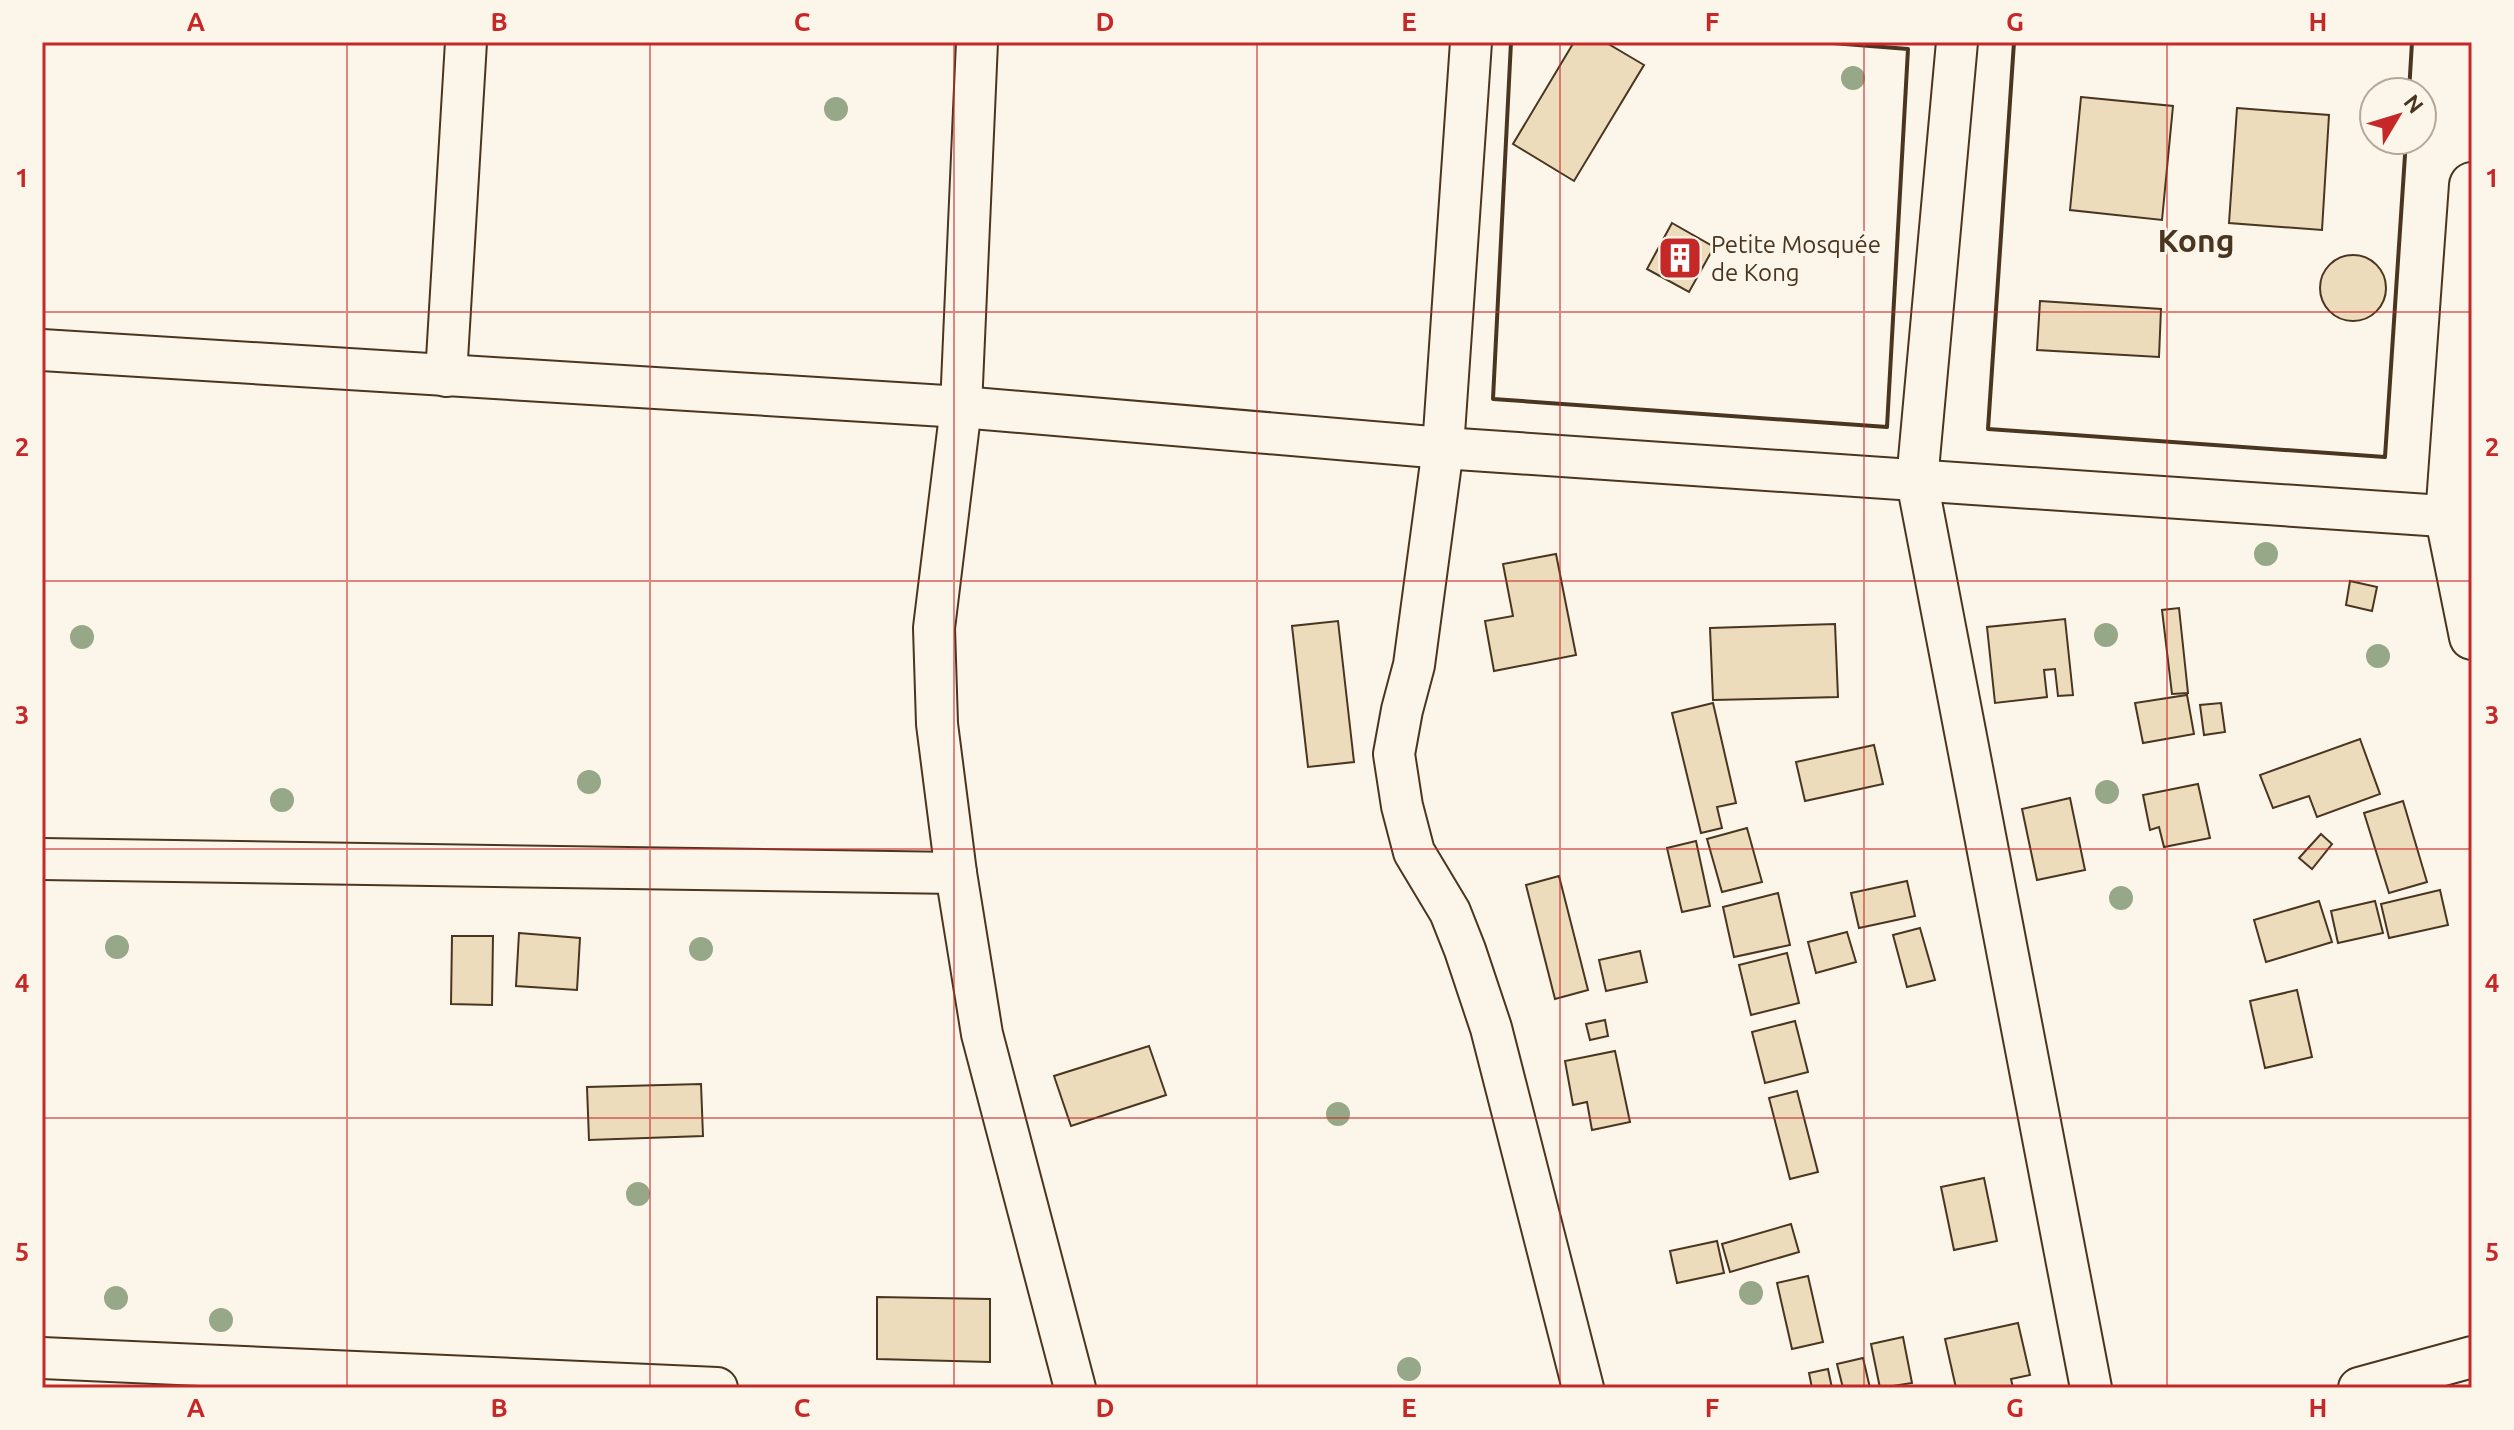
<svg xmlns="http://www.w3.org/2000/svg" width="2514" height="1430" viewBox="0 0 2514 1430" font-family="Ubuntu,sans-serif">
  <rect width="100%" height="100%" fill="#fbf6e9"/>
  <g fill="#ecdcbc" stroke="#4a3520" stroke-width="2">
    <path d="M1574,42H1605L1644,65L1574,181L1513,144Z"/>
    <path d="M2081,97L2173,106L2162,220L2070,210Z"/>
    <path d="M2237,108L2329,115L2322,230L2229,223Z"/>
    <path d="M1672,223L1714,247L1689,292L1647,269Z"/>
    <circle cx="2353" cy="288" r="33"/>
    <path d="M2040,301L2161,309L2159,357L2037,350Z"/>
    <path d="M1556,554L1576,655L1494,671L1485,621L1513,616L1503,564Z"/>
    <path d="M2350,581L2377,587L2372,611L2346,605Z"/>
    <path d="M2179,608L2188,693L2172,694L2162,610Z"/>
    <path d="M2065,619L2073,695L2058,696L2055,669L2044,670L2047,697L1995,703L1987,627Z"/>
    <path d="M1338,621L1354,762L1308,767L1292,626Z"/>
    <path d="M1835,624L1838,697L1713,700L1710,628Z"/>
    <path d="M2187,695L2194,734L2143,743L2135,703Z"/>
    <path d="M1713,703L1736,803L1717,807L1722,828L1701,833L1672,713Z"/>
    <path d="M2221,703L2225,732L2204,735L2200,705Z"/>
    <path d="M2360,739L2380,794L2317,817L2309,796L2273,808L2260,775Z"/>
    <path d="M1874,745L1883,784L1805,801L1796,762Z"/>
    <path d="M2198,784L2210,838L2164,847L2159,827L2150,830L2143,795Z"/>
    <path d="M2070,798L2085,870L2037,880L2022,809Z"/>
    <path d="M2403,801L2427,882L2389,893L2364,813Z"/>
    <path d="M1747,828L1762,882L1722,892L1707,839Z"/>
    <path d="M2321,834L2332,844L2312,869L2299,858Z"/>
    <path d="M1696,841L1710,906L1682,912L1667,848Z"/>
    <path d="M1559,876L1588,990L1555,999L1526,885Z"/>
    <path d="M1907,881L1915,916L1859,928L1851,893Z"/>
    <path d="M2440,890L2448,925L2389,938L2381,904Z"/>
    <path d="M1778,893L1790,945L1734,957L1723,907Z"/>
    <path d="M2319,901L2332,942L2266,962L2254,920Z"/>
    <path d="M2375,901L2383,933L2338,943L2331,911Z"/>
    <path d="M1920,928L1935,980L1907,987L1893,935Z"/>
    <path d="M1847,932L1856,962L1816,973L1808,942Z"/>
    <path d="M519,933L580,938L577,990L516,986Z"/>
    <path d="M452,936H493L492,1005L451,1004Z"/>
    <path d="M1640,951L1647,982L1606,991L1599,960Z"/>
    <path d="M1787,953L1799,1003L1751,1015L1739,965Z"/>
    <path d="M2297,990L2312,1057L2265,1068L2250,1001Z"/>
    <path d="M1605,1020L1608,1036L1590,1040L1586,1024Z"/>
    <path d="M1795,1021L1808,1072L1765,1083L1752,1032Z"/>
    <path d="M1149,1046L1166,1095L1071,1126L1054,1076Z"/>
    <path d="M1615,1051L1630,1122L1592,1130L1587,1102L1573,1105L1565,1061Z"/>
    <path d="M701,1084L703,1136L589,1140L587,1087Z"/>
    <path d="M1797,1091L1818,1172L1790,1179L1769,1098Z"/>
    <path d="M1984,1178L1997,1241L1954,1250L1941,1187Z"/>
    <path d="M1791,1224L1799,1252L1730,1272L1722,1244Z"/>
    <path d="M1717,1241L1724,1273L1677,1283L1670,1251Z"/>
    <path d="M1808,1276L1823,1342L1792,1349L1777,1283Z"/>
    <path d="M877,1297L990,1299V1362L877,1359Z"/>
    <path d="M2018,1323L2030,1375L2011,1379L2013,1388H1956L1945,1339Z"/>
    <path d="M1903,1337L1912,1383L1880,1388L1871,1344Z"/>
    <path d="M1863,1358L1870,1388H1843L1837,1364Z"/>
    <path d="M1828,1369L1832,1388H1812L1809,1373Z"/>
  </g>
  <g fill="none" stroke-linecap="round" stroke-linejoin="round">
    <g stroke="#4a3520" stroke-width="44">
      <g id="street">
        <path d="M977,42L961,407L934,628L937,724L956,873L982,1034L1075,1388"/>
        <path d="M1471,42L1443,448L1414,665L1402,710L1394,754L1402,806L1414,852L1450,912L1465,950L1491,1028L1583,1388"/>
        <path d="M1957,42L1917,481L2091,1388"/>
        <path d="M42,350L961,407L1443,448L2472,518"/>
        <path d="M446,376L466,42"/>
        <path d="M42,859L956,873"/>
        <path d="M42,1358L717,1388"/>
        <path d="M2359,1388L2472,1357"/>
      </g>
    </g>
    <g stroke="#4a3520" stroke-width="48">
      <path id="secondary" d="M2472,185L2448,518L2472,637"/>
    </g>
    <use href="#street" stroke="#fbf6e9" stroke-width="40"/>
    <use href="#secondary" stroke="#fbf6e9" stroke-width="44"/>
    <g stroke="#4a3520" stroke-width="4">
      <path d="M1511,42L1493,399L1887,427L1908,49L1820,42"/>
      <path d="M2014,42L1988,429L2385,457L2406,140"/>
      <path d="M2409,92L2412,42"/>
    </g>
  </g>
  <g fill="#96a887">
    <circle cx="1853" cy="78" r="12"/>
    <circle cx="836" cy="109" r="12"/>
    <circle cx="2266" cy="554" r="12"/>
    <circle cx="2106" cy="635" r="12"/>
    <circle cx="82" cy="637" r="12"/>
    <circle cx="2378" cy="656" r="12"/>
    <circle cx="589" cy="782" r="12"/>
    <circle cx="2107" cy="792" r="12"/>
    <circle cx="282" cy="800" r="12"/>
    <circle cx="2121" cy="898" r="12"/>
    <circle cx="117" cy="947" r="12"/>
    <circle cx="701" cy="949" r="12"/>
    <circle cx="1338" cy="1114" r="12"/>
    <circle cx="638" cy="1194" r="12"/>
    <circle cx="1751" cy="1293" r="12"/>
    <circle cx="116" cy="1298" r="12"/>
    <circle cx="221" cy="1320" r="12"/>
    <circle cx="1409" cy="1369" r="12"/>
  </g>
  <path fill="none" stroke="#c62828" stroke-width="2" stroke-opacity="0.55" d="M347,42V1388M650,42V1388M954,42V1388M1257,42V1388M1560,42V1388M1864,42V1388M2167,42V1388M42,312H2472M42,581H2472M42,849H2472M42,1118H2472"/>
  <defs>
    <g id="building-square" transform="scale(2.3)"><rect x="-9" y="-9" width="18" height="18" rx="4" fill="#c62828" stroke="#fbf6e9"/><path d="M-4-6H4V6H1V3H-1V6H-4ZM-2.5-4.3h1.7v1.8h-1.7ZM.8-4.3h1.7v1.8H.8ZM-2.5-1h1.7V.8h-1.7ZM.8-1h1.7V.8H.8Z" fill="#fff"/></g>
  </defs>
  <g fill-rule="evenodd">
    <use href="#building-square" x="1680" y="258"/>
  </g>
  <g text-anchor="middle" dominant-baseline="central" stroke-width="6" stroke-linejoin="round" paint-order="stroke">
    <g font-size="24" fill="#4a3520" stroke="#fbf6e9" text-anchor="start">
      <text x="1711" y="244">Petite Mosquée<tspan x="1711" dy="28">de Kong</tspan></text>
    </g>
    <g font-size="32" font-weight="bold" fill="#4a3520" stroke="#fbf6e9">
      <text x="2196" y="240">Kong</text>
    </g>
  </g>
  <rect width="2514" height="1430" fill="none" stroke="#fbf6e9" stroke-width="88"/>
  <g transform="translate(2398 116) rotate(52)"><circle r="38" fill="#fbf6e9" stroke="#b4a999" stroke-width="2"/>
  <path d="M0-6L14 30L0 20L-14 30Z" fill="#c62828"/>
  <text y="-12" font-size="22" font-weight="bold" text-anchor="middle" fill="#4a3520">N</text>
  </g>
  <rect x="44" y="44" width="2426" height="1342" fill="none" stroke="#c62828" stroke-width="3"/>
  <g font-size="26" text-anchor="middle" font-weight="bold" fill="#c62828">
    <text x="196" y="31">A</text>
    <text x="499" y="31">B</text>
    <text x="802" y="31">C</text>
    <text x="1105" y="31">D</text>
    <text x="1409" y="31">E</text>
    <text x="1712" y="31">F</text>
    <text x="2015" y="31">G</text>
    <text x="2318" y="31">H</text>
    <text x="22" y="187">1</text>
    <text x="2492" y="187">1</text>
    <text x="22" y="456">2</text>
    <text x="2492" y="456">2</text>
    <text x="22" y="724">3</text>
    <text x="2492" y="724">3</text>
    <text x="22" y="992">4</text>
    <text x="2492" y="992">4</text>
    <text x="22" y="1261">5</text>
    <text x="2492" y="1261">5</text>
    <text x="196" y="1417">A</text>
    <text x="499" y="1417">B</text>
    <text x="802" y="1417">C</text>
    <text x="1105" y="1417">D</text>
    <text x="1409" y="1417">E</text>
    <text x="1712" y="1417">F</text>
    <text x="2015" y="1417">G</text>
    <text x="2318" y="1417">H</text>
  </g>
</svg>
